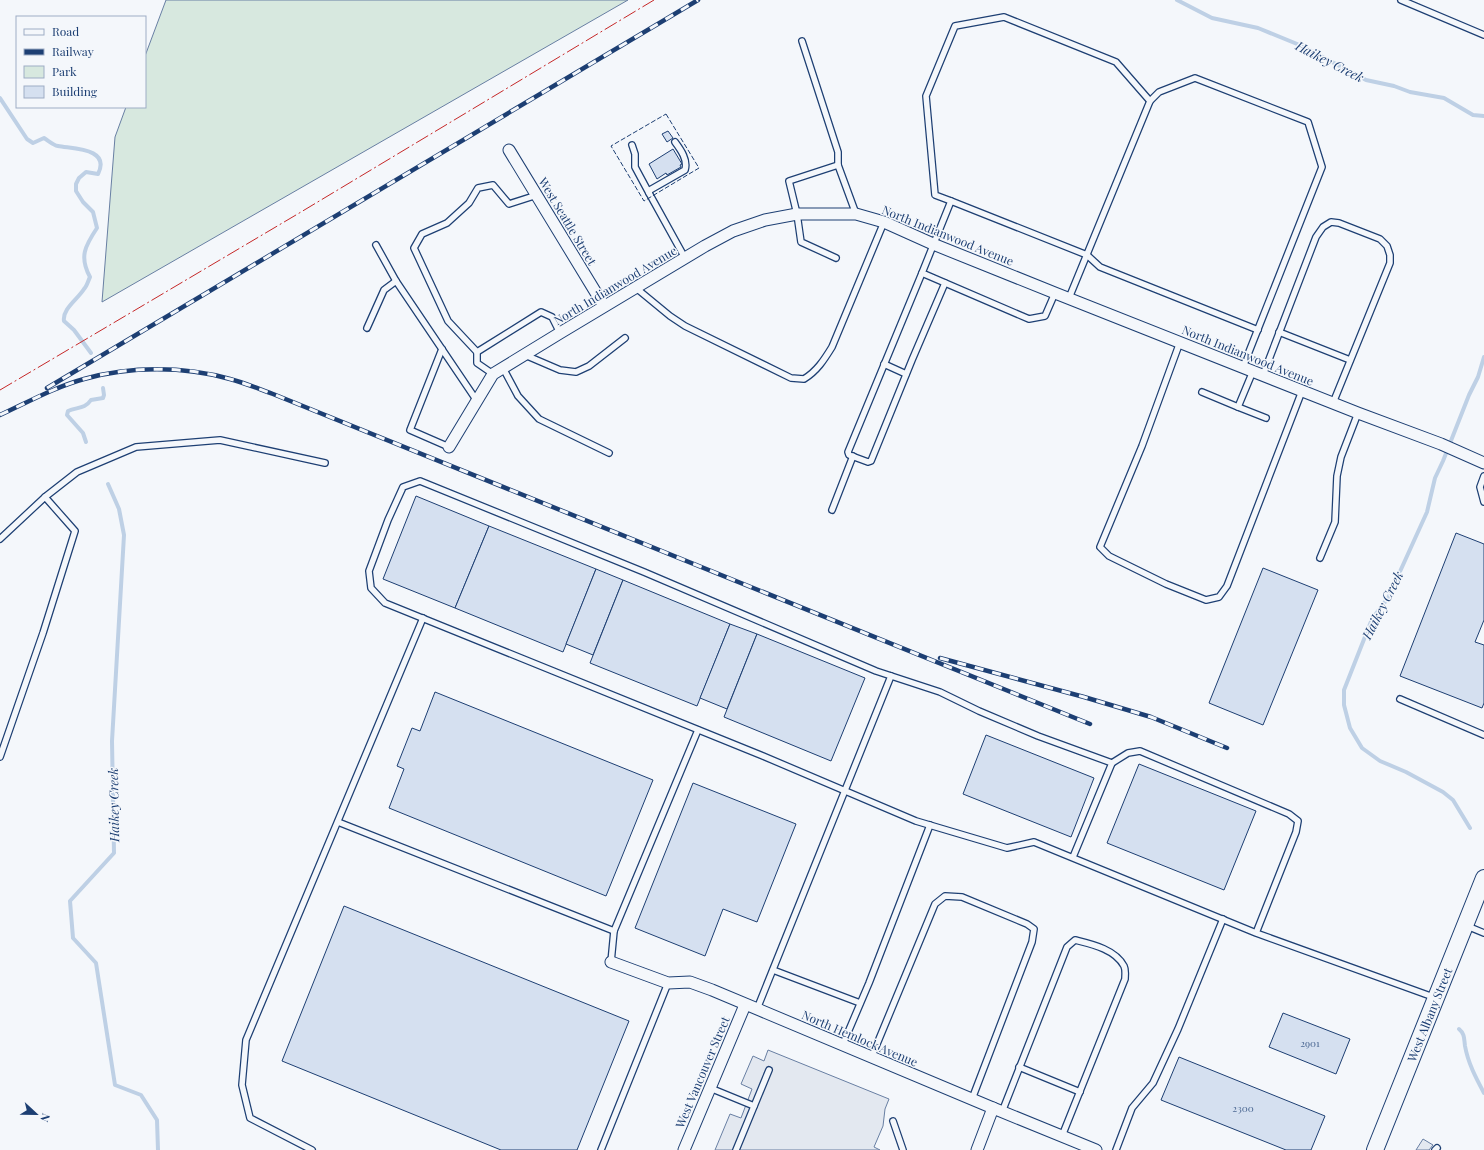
<svg xmlns="http://www.w3.org/2000/svg" width="1484" height="1150" viewBox="0 0 1484 1150" font-family="'Playfair Display',serif">
  <rect width="100%" height="100%" fill="#f4f7fb"/>
  <path fill="#d7e8df" stroke="#687fa3" d="M166,0H628L102,302L115,137L126,107H145V56Z"/>
  <g fill="#e3e8f0" stroke="#687fa3">
    <path d="M768,1050L889,1099L885,1109L883,1126L874,1147L880,1150H715L730,1114L741,1118L752,1089L741,1084L753,1056L764,1061Z"/>
    <path d="M1423,1139L1433,1145L1429,1150H1416Z"/>
  </g>
  <g fill="none" stroke-linecap="round" stroke-linejoin="round">
    <g stroke="#bed0e5" stroke-width="4">
      <path d="M1177,0L1212,18L1258,28L1302,46L1366,80L1394,86L1410,92L1444,98L1473,115L1484,116"/>
      <path d="M0,98L27,139L33,143L44,138C49,141 53,145 58,146C73,149 111,148 98,174L86,172L79,178L76,184V191L83,202L93,212L97,228C85,246 79,257 90,277C88,281 87,286 84,289C78,299 62,309 64,321L74,330L91,353"/>
      <path d="M86,442L83,433L67,415L68,411C77,407 85,409 91,400L103,398L104,395L103,388"/>
      <path d="M108,484L119,509L124,535L112,741L114,853L70,901L73,938L96,963L115,1085L141,1095L157,1120L158,1150"/>
      <path d="M1470,828L1453,800L1443,792L1406,772L1380,761L1362,748L1350,728L1344,705V690L1372,619L1388,598L1427,512L1435,478L1443,461L1469,395L1478,377L1484,357"/>
      <path d="M1459,1029C1465,1034 1464,1039 1465,1046C1468,1063 1476,1078 1484,1093"/>
    </g>
  </g>
  <g fill="#d5e0f0" stroke="#1d3f73">
    <path d="M668,131L673,138L667,142L662,134Z"/>
    <path d="M673,149L682,164L680,165L681,167L667,175L666,173L657,179L649,164Z"/>
    <path d="M416,496L489,526L455,608L383,579Z"/>
    <path d="M489,526L596,569L563,652L455,608Z"/>
    <path d="M1456,533L1484,544V620L1475,642L1484,645V703L1482,708L1400,676Z"/>
    <path d="M1263,568L1318,590L1263,725L1209,703Z"/>
    <path d="M596,569L623,580L593,655L566,644Z"/>
    <path d="M623,580L730,624L697,706L590,663Z"/>
    <path d="M730,624L757,634L727,709L700,698Z"/>
    <path d="M757,634L865,678L831,761L724,717Z"/>
    <path d="M435,692L653,780L606,896L389,808L404,769L397,766L412,728L420,731Z"/>
    <path d="M986,735L1094,778L1071,837L963,794Z"/>
    <path d="M1139,764L1256,811L1224,890L1107,843Z"/>
    <path d="M693,783L796,824L757,922L723,909L705,956L635,928Z"/>
    <path d="M344,906L629,1021L577,1150H501L282,1061Z"/>
    <path d="M1283,1013L1350,1039L1336,1074L1269,1047Z"/>
    <path d="M1179,1057L1325,1116L1311,1150H1286L1161,1100Z"/>
  </g>
  <g fill="none" stroke-linecap="round" stroke-linejoin="round">
    <g stroke="#1d3f73" stroke-width="8">
      <g id="lane">
        <path d="M1401,0L1484,35"/>
        <path d="M802,41L838,152V165"/>
        <path d="M675,142C681,150 688,160 685,170L650,190L649,193L685,258"/>
        <path d="M632,145L635,154V167L649,193"/>
        <path d="M951,201L935,195L926,96L955,26L1004,17L1116,62L1150,101"/>
        <path d="M376,245L396,281"/>
        <path d="M836,258L801,242L797,214L789,181L838,165L856,214"/>
        <path d="M922,273L848,452L849,455L868,462L871,461L912,360L945,283"/>
        <path d="M636,288L670,316L685,326L791,378L804,379C817,371 824,360 832,347L884,222"/>
        <path d="M1055,293L1045,316L1029,319L922,273L951,201L1087,255L1100,267L1258,330"/>
        <path d="M1069,298L1150,101L1159,92L1195,78L1308,122L1322,167L1243,367"/>
        <path d="M367,328L384,290L396,281L477,401"/>
        <path d="M1279,332L1350,360"/>
        <path d="M1180,342L1142,446L1100,547L1109,556L1166,584L1206,600L1219,597L1227,586L1302,391"/>
        <path d="M442,349L410,430L449,447"/>
        <path d="M477,352L448,321L414,248L422,234L447,223L469,203L478,188L493,185L509,204L537,195"/>
        <path d="M525,355L560,370L576,372L589,366L625,338"/>
        <path d="M884,364L906,374"/>
        <path d="M503,368L518,396L539,419L609,453"/>
        <path d="M493,374L477,363V352L541,312L552,317L560,333"/>
        <path d="M1263,375L1316,237L1323,227L1331,222L1339,223L1380,239L1387,246L1390,255V263L1333,403"/>
        <path d="M1202,392L1238,407L1253,371"/>
        <path d="M1238,407L1266,418"/>
        <path d="M1484,476L1480,487L1484,502"/>
        <path d="M45,497L77,472L136,447L220,440L325,463"/>
        <path d="M832,510L853,456"/>
        <path d="M0,539L45,497L75,531L43,633L0,757"/>
        <path d="M1320,558L1335,522L1337,476L1341,457L1358,413"/>
        <path d="M1400,699L1484,735"/>
        <path d="M338,822L614,931"/>
        <path d="M1073,857L1112,763"/>
        <path d="M1467,926L1484,933"/>
        <path d="M1256,933L1296,832L1298,821L1289,814L1140,751L1128,753L1112,763L1038,736L979,711L940,692L876,671L644,572L420,481L403,487L388,520L369,571L371,588L385,603L763,756L916,821L1007,848L1034,842L1256,933L1436,998"/>
        <path d="M611,962L614,931L698,730"/>
        <path d="M773,970L860,1003"/>
        <path d="M757,1009L891,676"/>
        <path d="M843,1044L869,983L930,825"/>
        <path d="M872,1056L935,904L945,896L962,897L1027,924L1034,929L1032,942L972,1099"/>
        <path d="M1019,1067L1080,1092"/>
        <path d="M710,1088L754,1106"/>
        <path d="M1002,1112L1067,947L1075,940C1091,944 1115,949 1124,966C1126,970 1125,975 1125,979L1062,1136"/>
        <path d="M893,1121L903,1150"/>
        <path d="M312,1150L250,1118L242,1085L246,1040L423,618"/>
        <path d="M601,1150L668,983"/>
        <path d="M736,1150L769,1070"/>
        <path d="M1116,1150L1132,1108L1153,1083L1178,1029L1223,919"/>
        <path d="M1435,1150L1437,1148"/>
      </g>
    </g>
    <g stroke="#1d3f73" stroke-width="13">
      <g id="street">
        <path d="M509,150L604,306"/>
        <path d="M449,447L493,374L560,333L705,246L733,231L765,220L797,214H856L884,222L933,244L1055,293L1358,413L1441,444L1484,463"/>
        <path d="M611,962L668,983L690,982L712,990L993,1108L1096,1150"/>
        <path d="M684,1150L745,1005"/>
        <path d="M977,1150L993,1108"/>
      </g>
    </g>
    <g stroke="#1d3f73" stroke-width="18">
      <g id="secondary">
        <path id="s1" d="M1375,1150L1484,878"/>
      </g>
    </g>
    <use href="#lane" stroke="#f4f7fb" stroke-width="5.5"/>
    <use href="#street" stroke="#f4f7fb" stroke-width="11"/>
    <use href="#secondary" stroke="#f4f7fb" stroke-width="16"/>
    <g stroke="#1d3f73" stroke-width="4.5">
      <g id="rail">
        <path d="M47,388L698,0"/>
        <path d="M0,415C28,402 55,387 84,379C130,366 184,366 230,379C245,383 259,389 273,394L1090,724"/>
        <path d="M940,658L1084,697L1151,717L1227,748"/>
      </g>
    </g>
    <use href="#rail" stroke="#f4f7fb" stroke-width="3" stroke-dasharray="9" stroke-linecap="butt"/>
    <path stroke="#1d3f73" stroke-width="1" stroke-dasharray="5 2" stroke-linecap="butt" d="M666,114L699,168L644,201L611,146Z"/>
    <path stroke="#c62828" stroke-width="1" stroke-dasharray="14 3 2 3" stroke-linecap="butt" d="M0,390L301,212L654,0"/>
  </g>
  <g text-anchor="middle" dominant-baseline="central" stroke-width="3" stroke-linejoin="round" paint-order="stroke">
    <g font-size="10" fill="#4b6792">
      <text x="1310" y="1043">2901</text>
      <text x="1243" y="1108">2300</text>
    </g>
    <g font-size="12" fill="#1d3f73" stroke="#f4f7fb">
      <text transform="translate(568 221) rotate(59)">West Seattle Street</text>
      <text transform="translate(948 235) rotate(22)">North Indianwood Avenue</text>
      <text transform="translate(615 285) rotate(-31)">North Indianwood Avenue</text>
      <text transform="translate(1248 355) rotate(22)">North Indianwood Avenue</text>
      <text stroke="none"><textPath href="#s1" startOffset="146">West Albany Street</textPath></text>
      <text transform="translate(860 1038) rotate(23)">North Hemlock Avenue</text>
      <text transform="translate(702 1072) rotate(-67)">West Vancouver Street</text>
    </g>
    <g font-size="13" font-style="italic" fill="#1d3f73" stroke="#f4f7fb">
      <text transform="translate(1330 61) rotate(27)">Haikey Creek</text>
      <text transform="translate(1382 605) rotate(-63)">Haikey Creek</text>
      <text transform="translate(113 805) rotate(-91)">Haikey Creek</text>
    </g>
  </g>
  <rect x="16" y="16" width="130" height="92" fill="#f4f7fb" stroke="#9eadc5"/>
  <rect x="24" y="29" width="20" height="6" fill="#f4f7fb" stroke="#9eadc5"/>
  <text x="52" y="36" font-size="12" fill="#1d3f73">Road</text>
  <rect x="24" y="49" width="20" height="6" fill="#1d3f73" stroke="#9eadc5"/>
  <text x="52" y="56" font-size="12" fill="#1d3f73">Railway</text>
  <rect x="24" y="66" width="20" height="12" fill="#d7e8df" stroke="#9eadc5"/>
  <text x="52" y="76" font-size="12" fill="#1d3f73">Park</text>
  <rect x="24" y="86" width="20" height="12" fill="#d5e0f0" stroke="#9eadc5"/>
  <text x="52" y="96" font-size="12" fill="#1d3f73">Building</text>
  <g transform="translate(36 1114) rotate(112)" stroke="#f4f7fb" stroke-width="3" paint-order="stroke">
  <path d="M0-3L7 15L0 10L-7 15Z" fill="#1d3f73"/>
  <text y="-6" font-size="11" font-weight="bold" text-anchor="middle" fill="#1d3f73">N</text>
  </g>
</svg>
